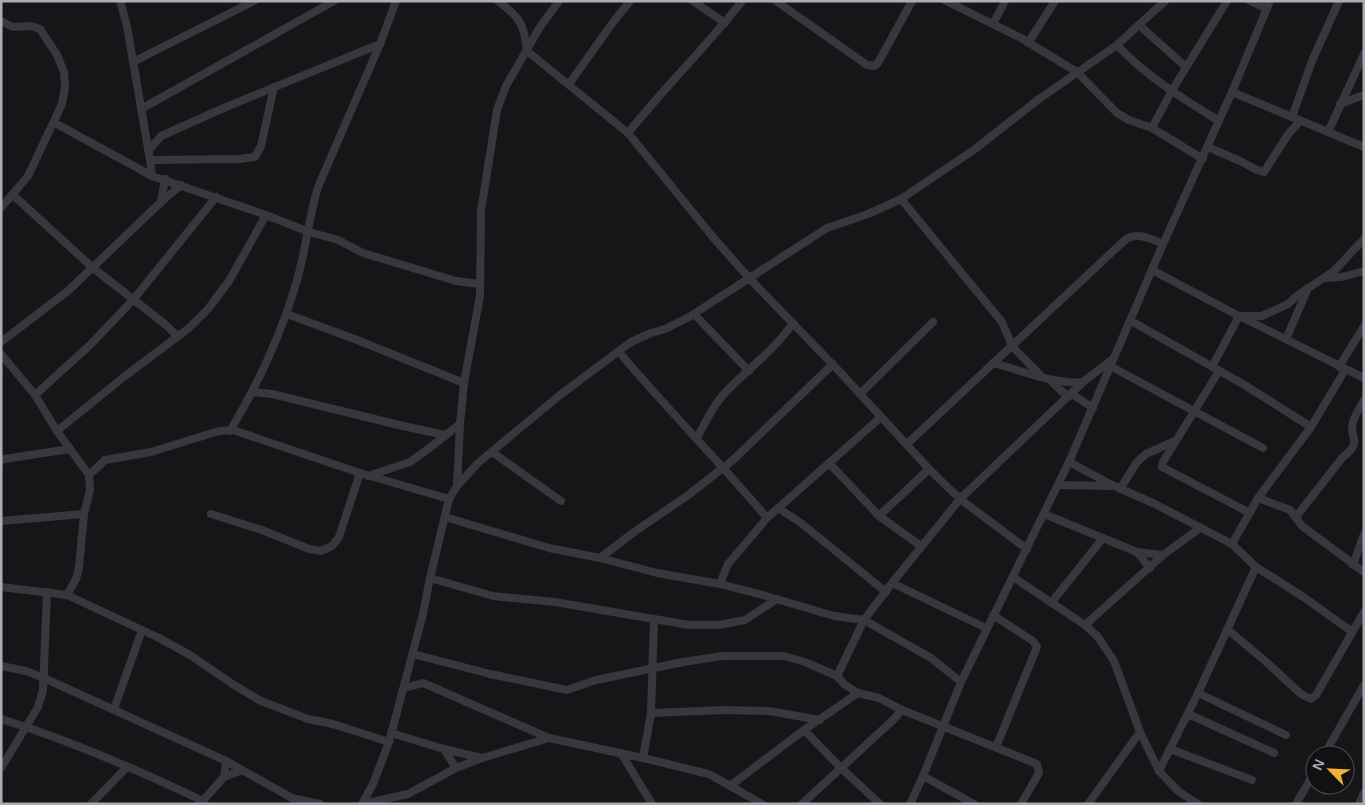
<svg xmlns="http://www.w3.org/2000/svg" width="1365" height="805" viewBox="0 0 1365 805" font-family="Helvetica,sans-serif">
  <rect width="100%" height="100%" fill="#161618"/>
  <g fill="none" stroke-linecap="round" stroke-linejoin="round">
    <g stroke="#37383d" stroke-width="8">
      <path d="M120,1L127,26L150,160L152,176"/>
      <path d="M498,1C520,17 524,24 527,51L628,133L712,236L749,278L839,371L929,469L960,499L1027,549"/>
      <path d="M693,1L725,23"/>
      <path d="M776,1L867,65L874,66L878,63L912,1"/>
      <path d="M946,1L1021,38L1077,72L1117,113L1129,120L1152,128L1203,159"/>
      <path d="M1250,1L1267,9"/>
      <path d="M1,21L13,27L31,26L40,29L57,55L64,72L65,87L62,104L28,176L1,208"/>
      <path d="M993,24L1005,1"/>
      <path d="M1139,25L1186,67"/>
      <path d="M1028,43L1055,1"/>
      <path d="M1117,45C1147,77 1182,98 1219,121"/>
      <path d="M133,62L254,1"/>
      <path d="M569,84L611,25L630,1"/>
      <path d="M1232,92L1364,147"/>
      <path d="M1340,104L1364,95"/>
      <path d="M141,109L334,1"/>
      <path d="M1292,117L1312,61L1339,1"/>
      <path d="M55,123L152,176L266,215L309,232L338,240L363,253L456,281L480,284"/>
      <path d="M1152,128L1171,92L1227,1"/>
      <path d="M1328,132L1364,54"/>
      <path d="M628,133C664,88 706,47 742,1"/>
      <path d="M1208,147L1240,161L1257,170L1264,172L1289,133L1300,121"/>
      <path d="M149,150L161,136L226,107L380,44"/>
      <path d="M150,160L239,159L255,157L261,146L274,87"/>
      <path d="M13,195L93,268L166,325L177,336"/>
      <path d="M901,199L1002,322L1012,346L1041,376"/>
      <path d="M161,202L165,179"/>
      <path d="M1152,270L1239,316L1364,378"/>
      <path d="M1325,278L1342,277L1364,271"/>
      <path d="M287,314L357,340L464,383"/>
      <path d="M694,314L749,371"/>
      <path d="M1131,321L1243,384L1311,427"/>
      <path d="M1286,339L1308,288"/>
      <path d="M1,342L69,290L161,202L181,185"/>
      <path d="M619,352C667,409 719,461 767,518"/>
      <path d="M1,354L35,395L57,431L89,475L90,490L84,514L79,567L76,579L67,595"/>
      <path d="M993,363C1020,370 1056,385 1083,382"/>
      <path d="M1110,366L1263,448"/>
      <path d="M1212,367L1239,316H1262L1288,304L1298,295L1334,271L1364,239"/>
      <path d="M1339,367L1364,326"/>
      <path d="M1219,371L1163,462L1162,467L1250,513"/>
      <path d="M1050,380L1068,397"/>
      <path d="M253,392L272,394L403,426L445,435"/>
      <path d="M860,394L933,322"/>
      <path d="M1072,394L1093,408"/>
      <path d="M35,395L90,345L133,300L216,197"/>
      <path d="M57,431L125,376L189,328L208,309L229,281L266,215"/>
      <path d="M230,431C260,380 282,333 298,277C306,247 309,217 318,187L380,44L396,1"/>
      <path d="M697,438C705,424 711,408 723,395C746,370 773,352 793,323"/>
      <path d="M907,444L1126,239C1139,232 1151,239 1163,244"/>
      <path d="M492,452L561,501"/>
      <path d="M1,461L4,459L70,449"/>
      <path d="M1069,462L1112,485L1155,504L1232,544L1256,567L1302,596L1351,631"/>
      <path d="M829,463L879,516L921,546"/>
      <path d="M89,475L105,460L151,452L219,431L233,430L360,473L449,499"/>
      <path d="M368,476L410,462L428,449L460,424L464,383L480,296L481,211L497,110L506,86L540,27L559,1"/>
      <path d="M1059,485L1110,486"/>
      <path d="M457,486L460,424"/>
      <path d="M1120,489L1137,462L1146,454L1175,441"/>
      <path d="M1258,498L1311,427L1345,370"/>
      <path d="M778,508L801,523L886,592"/>
      <path d="M211,514L262,530L309,549L321,551L332,546L339,537L360,473"/>
      <path d="M1044,514L1137,552L1163,555"/>
      <path d="M879,516L929,469"/>
      <path d="M445,517L549,548L600,558L657,573L720,584L766,596L834,616L864,620L931,658L961,682"/>
      <path d="M1296,517L1342,458C1365,439 1348,441 1353,422C1355,415 1360,407 1364,400"/>
      <path d="M1,521L84,514"/>
      <path d="M1232,544L1258,498L1290,510L1302,526L1364,572"/>
      <path d="M1137,552L1150,568"/>
      <path d="M600,558L634,532L687,496L733,460L833,364"/>
      <path d="M1353,565L1364,534"/>
      <path d="M1013,577L1085,625L1098,637L1114,661L1140,732L1159,771L1178,791L1198,804"/>
      <path d="M430,578L493,596L555,602L689,625H719L745,620L777,599"/>
      <path d="M892,583L960,499L1083,382L1113,359"/>
      <path d="M720,584L728,564L767,518L881,417"/>
      <path d="M1,587L67,595L157,637L190,655L234,685L261,701L308,719L333,724L389,742"/>
      <path d="M1051,603L1103,538"/>
      <path d="M993,615L1033,641L1037,647L996,747"/>
      <path d="M1085,625L1163,555L1200,528"/>
      <path d="M986,628L892,583L864,620L837,676L844,684L858,693L879,698L902,710L1037,764L1039,773L1021,804"/>
      <path d="M1227,629L1264,660L1301,694L1311,699L1316,695L1364,612"/>
      <path d="M413,654L490,674L567,690L596,680L683,662L723,656H784L805,662L837,676"/>
      <path d="M1,666L26,671L44,678L226,761L292,798L320,804"/>
      <path d="M404,688L423,683L549,738"/>
      <path d="M1198,693L1286,735"/>
      <path d="M114,709L142,630"/>
      <path d="M651,713L725,710L769,711L820,720"/>
      <path d="M1188,714L1274,753"/>
      <path d="M1,719C70,740 138,770 203,801"/>
      <path d="M804,730L840,767L880,804"/>
      <path d="M391,733L444,749L482,758"/>
      <path d="M444,749L456,768"/>
      <path d="M1170,749L1252,780"/>
      <path d="M621,753L652,804"/>
      <path d="M1324,755L1364,685"/>
      <path d="M643,758L651,713L654,620"/>
      <path d="M1,768L38,707L43,690L47,592"/>
      <path d="M1159,771L1198,693L1256,567"/>
      <path d="M923,776L974,804"/>
      <path d="M224,777L242,770"/>
      <path d="M730,786L804,730L858,693"/>
      <path d="M91,804L127,767"/>
      <path d="M200,804L224,777L226,761"/>
      <path d="M362,804L373,784L389,742L423,614L430,578L449,499L457,486L478,463L525,424L560,395L631,342L651,333L665,329L689,317L827,228L868,214L901,199L975,149L1039,99L1117,45L1165,1"/>
      <path d="M363,804L408,794L456,768L482,758L549,738L643,758L709,774L762,804"/>
      <path d="M802,804L893,720L902,710"/>
      <path d="M910,804L923,776L961,682L1069,462L1163,244L1232,92L1270,1"/>
      <path d="M1088,804L1140,732"/>
      <path d="M1296,804L1315,771"/>
      <path d="M1359,804L1364,793"/>
    </g>
  </g>
  <rect width="1365" height="805" fill="none" stroke="#a8adb8" stroke-width="5"/>
  <g transform="translate(1330 770) rotate(294)"><circle r="24" fill="#111113" stroke="#4d4f55"/>
  <path d="M0-4L9 19L0 12L-9 19Z" fill="#f2b134"/>
  <text y="-8" font-size="14" font-weight="bold" text-anchor="middle" fill="#a8adb8">N</text>
  </g>
</svg>
